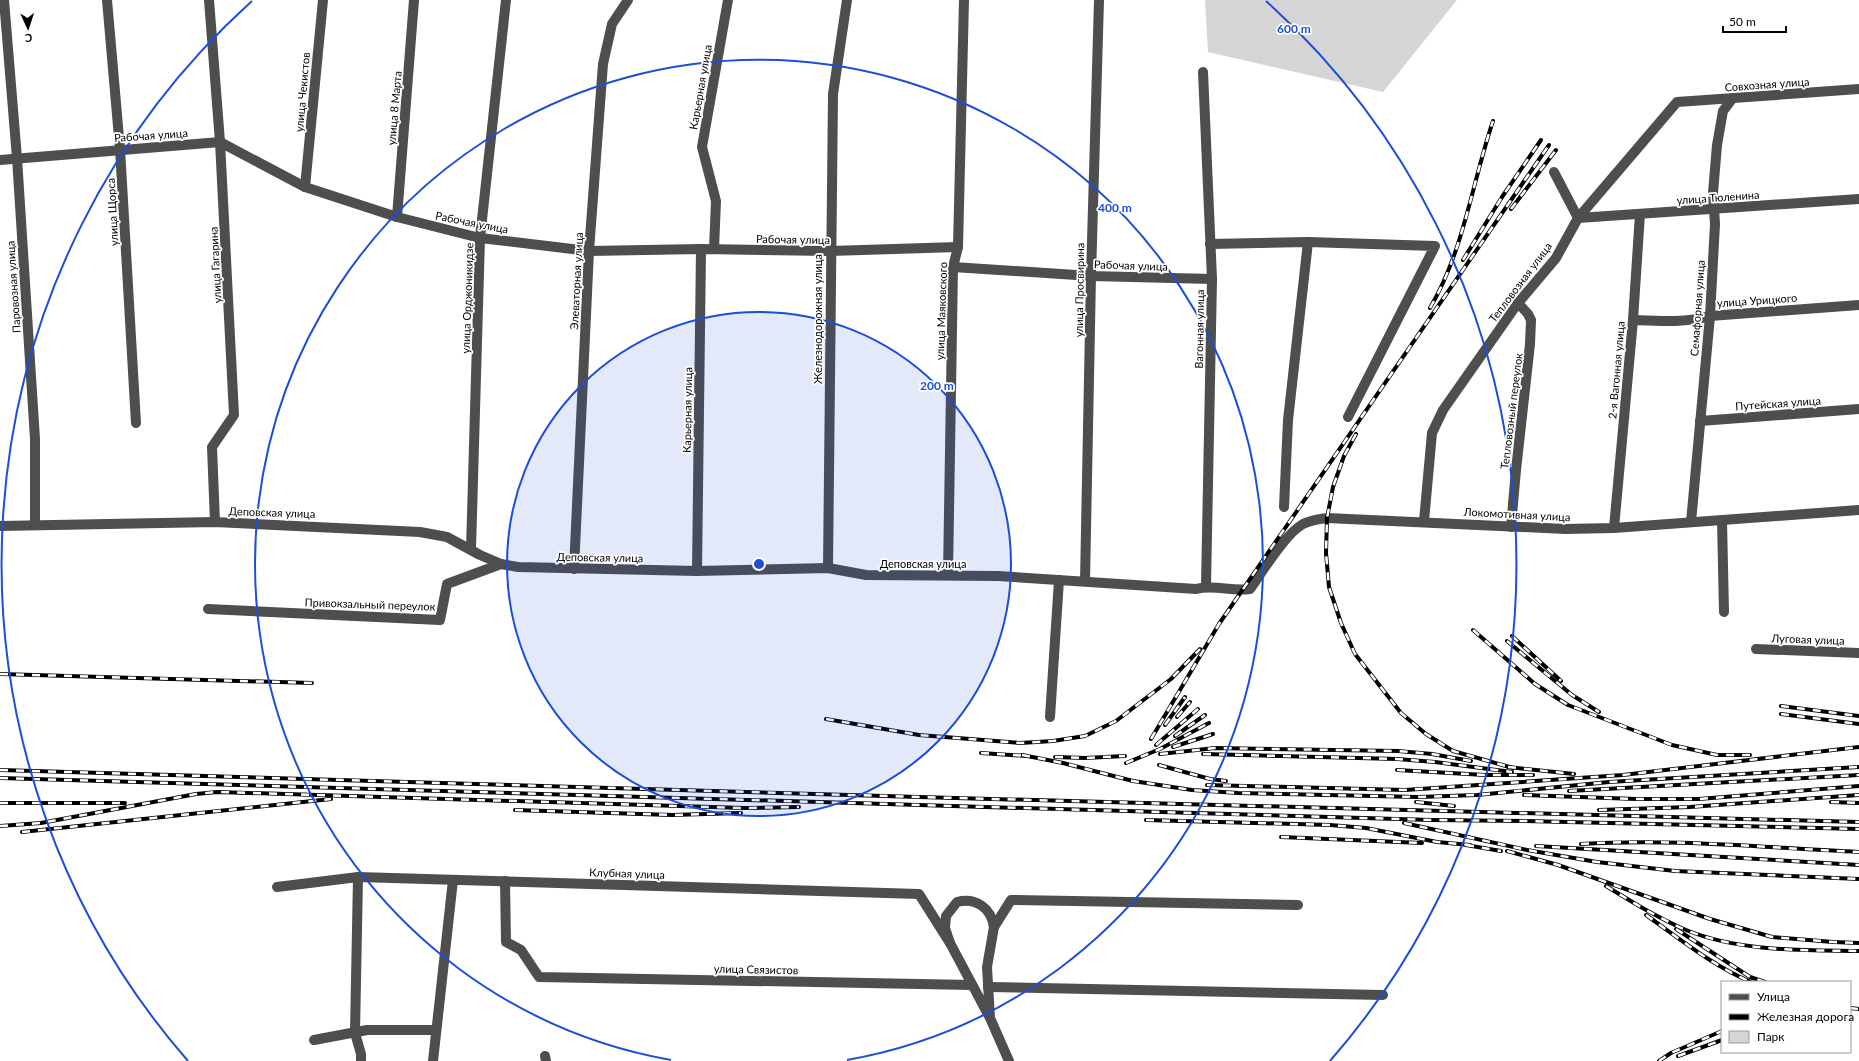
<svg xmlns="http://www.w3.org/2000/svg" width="1859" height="1061" viewBox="0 0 1859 1061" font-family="Lato,sans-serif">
  <rect width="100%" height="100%" fill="#fff"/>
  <path fill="#d5d5d5" d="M1205,0H1457L1383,92L1208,52Z"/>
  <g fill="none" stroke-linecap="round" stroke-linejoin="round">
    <g stroke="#4e4e4e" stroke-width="10">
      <path d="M4,0L17,158L35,439V524"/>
      <path d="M107,0L120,149L136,423"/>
      <path d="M209,0L220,142L234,415L212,447L215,522"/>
      <path d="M1203,72L1212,279L1206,586"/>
      <path d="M0,160L220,142L305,187L397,217L480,238L589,251L701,249L830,251L958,247"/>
      <path d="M1554,172L1578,218L1859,199"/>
      <path d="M305,187L323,0"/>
      <path d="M397,217L414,0"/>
      <path d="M1308,242L1435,246L1348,417"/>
      <path d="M1210,244L1308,242L1288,420L1284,507"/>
      <path d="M714,249L716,201L702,147L728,0"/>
      <path d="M953,267L1091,276L1212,279"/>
      <path d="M1633,320C1658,321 1685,323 1710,316L1859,305"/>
      <path d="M1700,421L1859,409"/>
      <path d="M1722,520L1724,612"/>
      <path d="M1424,521L1432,433L1443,410L1518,303L1556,258L1578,218L1677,102L1859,89"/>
      <path d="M1691,522L1710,316L1715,224L1713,193L1717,145L1723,111L1732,99"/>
      <path d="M0,526L215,522L420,532L447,537L480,555L501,564L518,567L697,571L828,568L866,575L998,576L1196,589C1214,584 1232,592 1250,589C1263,571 1285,534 1303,524C1311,520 1319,519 1327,518L1565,529L1614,528L1859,510"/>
      <path d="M1511,527L1516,470L1530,344L1531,320L1528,314L1518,303"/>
      <path d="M1614,528L1633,320L1640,214"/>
      <path d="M471,549L480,238L506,0"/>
      <path d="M828,568L833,94L847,0"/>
      <path d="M574,569L589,251L603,64L612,24L628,0"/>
      <path d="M697,571L701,249"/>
      <path d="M948,574L953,267L958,247L964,0"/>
      <path d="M1085,581L1091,276L1099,0"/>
      <path d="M208,609L440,620L447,584L501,564"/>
      <path d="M1756,649L1859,653"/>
      <path d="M1050,717L1059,580"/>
      <path d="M358,877L355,1033L361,1054V1061"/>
      <path d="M505,881L506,942L521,950L539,977L972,985"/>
      <path d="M277,887L358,877L919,894L950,943"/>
      <path d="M994,927L1011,900L1298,905"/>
      <path d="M988,987L1383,995"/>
      <path d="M990,1018L987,967L994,927C991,908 976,897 957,902L946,916L945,928L950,943L990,1018L1009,1061"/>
      <path d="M314,1040L367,1030H435"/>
      <path d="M545,1056L546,1061"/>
      <path d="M433,1061L453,880"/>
    </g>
    <g stroke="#000" stroke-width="4">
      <g id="rail">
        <path d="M1511,209L1556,150"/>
        <path d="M1463,260L1502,197L1541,140"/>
        <path d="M1430,308C1464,250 1472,183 1493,121"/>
        <path d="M1356,434L1344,456L1333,487L1327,518L1326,553L1329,587L1341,623L1355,654L1401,713L1426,734L1453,751L1513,768"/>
        <path d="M1473,630L1535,684L1568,705L1672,745L1717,755H1750"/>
        <path d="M1512,636L1561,681"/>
        <path d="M1507,641L1572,695L1599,712"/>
        <path d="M0,674L312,683"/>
        <path d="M1781,706L1859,716"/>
        <path d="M1781,714L1859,724"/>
        <path d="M1177,717L1190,702"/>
        <path d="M826,719L919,735L1020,743L1053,741L1085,736L1116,721L1171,679L1200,649"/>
        <path d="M1165,725L1185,697"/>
        <path d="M1175,736L1205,715"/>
        <path d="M1151,739L1219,624L1549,145"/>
        <path d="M1156,745L1198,709"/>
        <path d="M1173,747L1213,734"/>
        <path d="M981,753L1027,756"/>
        <path d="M1160,754L1215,748L1398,751L1432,754L1471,761"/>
        <path d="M1203,754L1397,759L1435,762L1512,772"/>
        <path d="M1022,755L1063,763L1133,781L1192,790L1238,793L1418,797L1477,795L1609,782L1859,767"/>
        <path d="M1055,757L1085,758L1125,756"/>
        <path d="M1126,763L1160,749L1209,723"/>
        <path d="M1159,765L1210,779L1226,781"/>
        <path d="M1508,767L1574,774"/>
        <path d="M0,770L919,797L1859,822"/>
        <path d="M1397,770L1485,775H1533"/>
        <path d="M0,778L1431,820L1525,821L1859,829"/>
        <path d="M1207,785L1405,790L1623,775L1859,747"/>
        <path d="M1569,791L1859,775"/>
        <path d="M1524,795L1636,799H1699L1859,786"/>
        <path d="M1416,802L1454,806"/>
        <path d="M1831,802L1859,803"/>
        <path d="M0,803H125"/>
        <path d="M515,810L672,815L741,813"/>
        <path d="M1599,810L1690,807L1859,795"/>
        <path d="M1146,820L1330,825L1366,828L1437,842L1470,845"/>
        <path d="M1404,823L1527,850L1597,862L1675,871L1859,879"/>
        <path d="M0,826L41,823L196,794L217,792L744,808L799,807"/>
        <path d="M22,832L331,799"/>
        <path d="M1281,837L1422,843"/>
        <path d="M1581,844C1674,838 1767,848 1859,852"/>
        <path d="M1466,845L1501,851"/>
        <path d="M1536,846L1859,865"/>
        <path d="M1507,851L1558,865L1710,919L1772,937L1833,942L1859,943"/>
        <path d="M1606,886C1632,902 1658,918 1686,930C1740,952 1802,950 1859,951"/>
        <path d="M1646,915C1680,939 1713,966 1751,982"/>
        <path d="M1676,929L1750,977L1765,982"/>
        <path d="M1850,1008L1859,1009"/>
        <path d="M1678,1056L1722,1040"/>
        <path d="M1659,1061L1671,1053L1722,1031"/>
      </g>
    </g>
    <use href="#rail" stroke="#fff" stroke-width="2.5" stroke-dasharray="8" stroke-linecap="butt"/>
  </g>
  <circle cx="759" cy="564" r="252" fill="#1d4ed8" fill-opacity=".12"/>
  <g fill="none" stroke="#1d4ed8" stroke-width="2">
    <circle cx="759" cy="564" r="252"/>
    <path d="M671 1060A504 504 0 1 1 847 1060"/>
    <path d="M188 1061A757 757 0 0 1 252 1M1266 1A757 757 0 0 1 1330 1061"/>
  </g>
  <g text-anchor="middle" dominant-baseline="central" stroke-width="3.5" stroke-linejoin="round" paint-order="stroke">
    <g font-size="11" fill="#000" stroke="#fff">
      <text transform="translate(1767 84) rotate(-4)">Совхозная улица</text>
      <text transform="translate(700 87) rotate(-80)">Карьерная улица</text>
      <text transform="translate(302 92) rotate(-85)">улица Чекистов</text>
      <text transform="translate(394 108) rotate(-85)">улица 8 Марта</text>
      <text transform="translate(151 135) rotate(-4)">Рабочая улица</text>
      <text transform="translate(1718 197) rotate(-4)">улица Тюленина</text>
      <text transform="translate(112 212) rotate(-93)">улица Щорса</text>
      <text transform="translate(472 222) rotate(11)">Рабочая улица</text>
      <text transform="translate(793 239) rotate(1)">Рабочая улица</text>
      <text transform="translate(215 265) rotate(-93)">улица Гагарина</text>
      <text transform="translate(1131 265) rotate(2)">Рабочая улица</text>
      <text transform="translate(576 281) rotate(-87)">Элеваторная улица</text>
      <text transform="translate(1520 282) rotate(-53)">Тепловозная улица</text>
      <text transform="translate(13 287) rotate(-94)">Паровозная улица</text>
      <text transform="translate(1079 290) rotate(-89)">улица Просвирина</text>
      <text transform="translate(467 298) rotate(-88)">улица Орджоникидзе</text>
      <text transform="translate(1757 300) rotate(-4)">улица Урицкого</text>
      <text transform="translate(1697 308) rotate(-86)">Семафорная улица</text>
      <text transform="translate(941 311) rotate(-88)">улица Маяковского</text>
      <text transform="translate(817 319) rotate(-90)">Железнодорожная улица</text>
      <text transform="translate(1199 329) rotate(-89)">Вагонная улица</text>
      <text transform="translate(1616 370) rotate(-85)">2-я Вагонная улица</text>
      <text transform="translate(1778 403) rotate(-4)">Путейская улица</text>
      <text transform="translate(687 410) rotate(-89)">Карьерная улица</text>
      <text transform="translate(1511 411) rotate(-83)">Тепловозный переулок</text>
      <text transform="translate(272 512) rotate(2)">Деповская улица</text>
      <text transform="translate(1517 514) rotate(3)">Локомотивная улица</text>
      <text transform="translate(600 557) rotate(1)">Деповская улица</text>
      <text x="923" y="563">Деповская улица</text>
      <text transform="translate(370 604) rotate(2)">Привокзальный переулок</text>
      <text transform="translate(1808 639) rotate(2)">Луговая улица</text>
      <text transform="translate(627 873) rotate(2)">Клубная улица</text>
      <text transform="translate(756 969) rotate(1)">улица Связистов</text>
    </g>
  </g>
  <circle cx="759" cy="564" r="6" fill="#1d4ed8" stroke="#fff" stroke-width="2"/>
  <g font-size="12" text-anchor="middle" font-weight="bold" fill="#1d4ed8" stroke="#fff" stroke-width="3.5" stroke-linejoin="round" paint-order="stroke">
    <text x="1294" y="33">600 m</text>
    <text x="1115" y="212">400 m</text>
    <text x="937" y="390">200 m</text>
  </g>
  <rect x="1721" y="981" width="130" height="72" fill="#ffffff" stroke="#999999"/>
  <rect x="1729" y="994" width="20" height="6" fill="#4e4e4e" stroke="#999999"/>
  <text x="1757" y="1001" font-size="12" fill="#000000">Улица</text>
  <rect x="1729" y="1014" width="20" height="6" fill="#000000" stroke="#999999"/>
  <text x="1757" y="1021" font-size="12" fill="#000000">Железная дорога</text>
  <rect x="1729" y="1031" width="20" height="12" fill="#d5d5d5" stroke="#999999"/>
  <text x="1757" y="1041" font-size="12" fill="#000000">Парк</text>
  <g transform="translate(28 28) rotate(177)" stroke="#ffffff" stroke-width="3" paint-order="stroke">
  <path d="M0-3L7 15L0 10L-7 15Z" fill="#000000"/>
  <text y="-6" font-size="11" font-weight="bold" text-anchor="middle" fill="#000000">С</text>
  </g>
  <path d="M1723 26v6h63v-6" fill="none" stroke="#000000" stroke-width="2"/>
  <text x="1729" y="26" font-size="12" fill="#000000" stroke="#ffffff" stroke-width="3" paint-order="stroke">50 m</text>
</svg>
